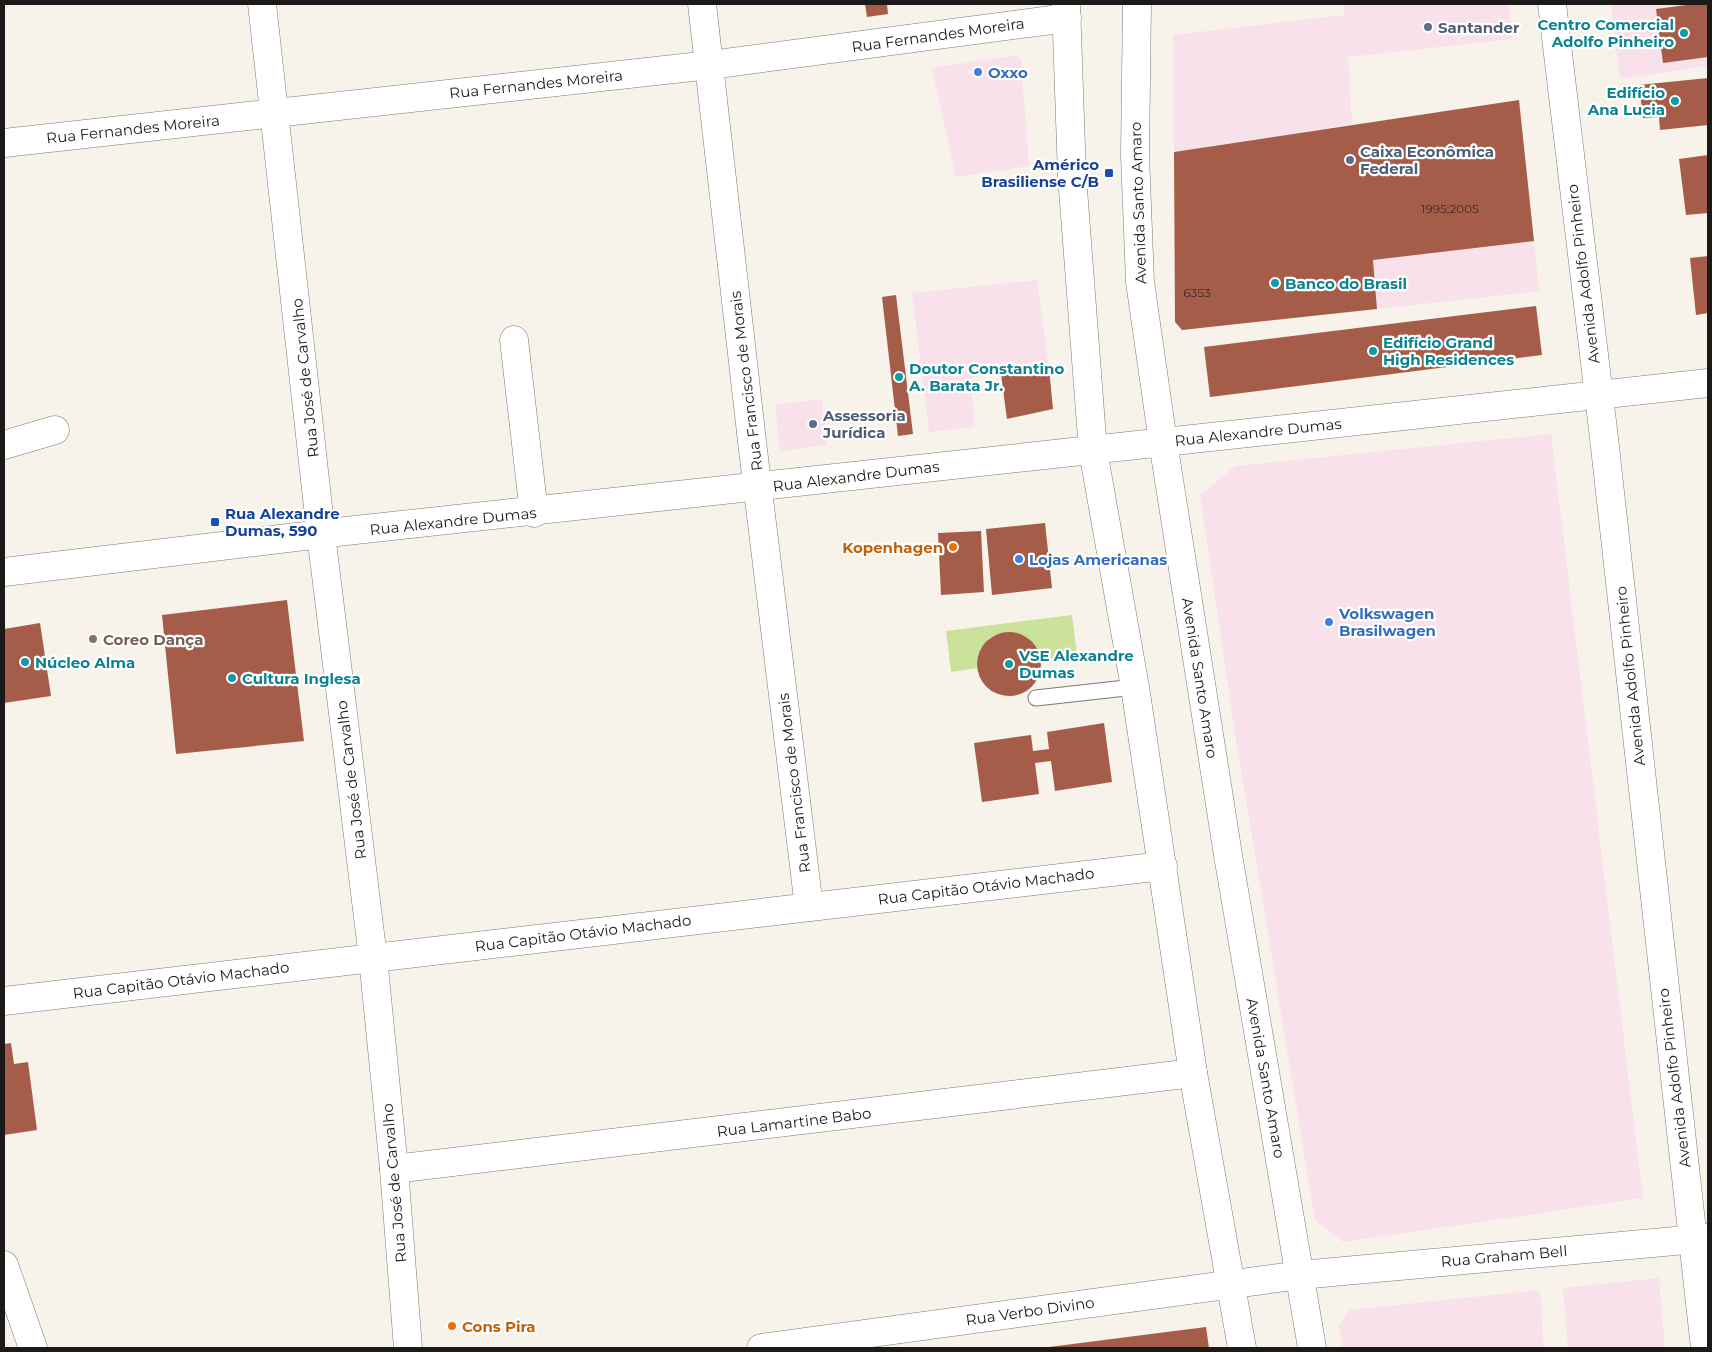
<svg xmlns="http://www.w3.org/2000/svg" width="1712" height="1352" viewBox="0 0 1712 1352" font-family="Montserrat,sans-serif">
  <rect width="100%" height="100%" fill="#f7f2ea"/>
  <g fill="#f9e1ec">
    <path d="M1343,4H1509L1513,39L1348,57L1352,124L1174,152L1173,35L1344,15Z"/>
    <path d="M1611,4H1708V66L1620,79Z"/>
    <path d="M1017,55L1021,59L1029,166L956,177L932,68Z"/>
    <path d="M1534,241L1539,291L1377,309L1373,260Z"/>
    <path d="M1037,280L1049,368L970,378L975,427L929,432L912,293Z"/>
    <path d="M822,399L827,445L780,451L775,405Z"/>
    <path d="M1551,434L1643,1198L1343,1242L1315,1220L1235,733L1200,495L1236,466Z"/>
    <path d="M1659,1278L1665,1348H1568L1563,1288Z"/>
    <path d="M1540,1290L1544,1348H1343L1339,1325L1349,1310Z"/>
  </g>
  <path fill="#cbe29b" d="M1072,615L1077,656L1041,659C1030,618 975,626 977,668L951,672L946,631Z"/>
  <g fill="#a55d49">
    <path d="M865,4H887L888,14L867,17Z"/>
    <path d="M1694,4H1708V57L1663,63L1656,9Z"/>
    <path d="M1708,78V125L1660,130L1659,117L1643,118L1639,85Z"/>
    <path d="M1519,100L1534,241L1373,260L1377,309L1182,330L1175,322L1174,152Z"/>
    <path d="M1708,155V213L1686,215L1679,159Z"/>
    <path d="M1708,256V313L1696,315L1690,258Z"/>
    <path d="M896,295L913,434L898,436L882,297Z"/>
    <path d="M1536,306L1542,355L1210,397L1204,347Z"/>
    <path d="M1049,368L1053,409L1007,419L1001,374Z"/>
    <path d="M1045,523L1052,588L992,595L986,529Z"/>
    <path d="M981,531L984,592L941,595L938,533Z"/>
    <path d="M287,600L304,741L176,754L162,615Z"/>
    <path d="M40,623L51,696L4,703V629Z"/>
    <circle cx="1009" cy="664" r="32"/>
    <path d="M1104,723L1112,782L1055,791L1051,761L1035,763L1039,794L982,802L974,743L1031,735L1033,751L1049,749L1047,732Z"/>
    <path d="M11,1043L14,1064L28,1062L37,1130L4,1135V1044Z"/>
    <path d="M1206,1327L1209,1348H1049V1347Z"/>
  </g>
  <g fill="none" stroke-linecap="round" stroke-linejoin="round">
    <g stroke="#7e7972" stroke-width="17">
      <path id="service" d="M1036,698L1135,687"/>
    </g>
    <g stroke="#7e7972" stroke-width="29">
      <g id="minor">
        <path d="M262,4L321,534L373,958L394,1169L408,1348"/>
        <path d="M702,4L753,450L809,907"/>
        <path d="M4,143L710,65L1067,18"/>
        <path d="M514,340L534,513"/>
        <path d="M4,445L55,430"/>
        <path d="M4,1001L1163,866"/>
        <path d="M394,1169L1193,1073"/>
        <path d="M4,1265L33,1348"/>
      </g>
    </g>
    <g stroke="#7e7972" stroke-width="29">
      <g id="tertiary">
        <path d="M4,572L346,531L1708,383"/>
        <path d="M761,1348L1300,1275L1708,1238"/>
      </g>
    </g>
    <g stroke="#7e7972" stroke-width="29">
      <g id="primary">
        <path d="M1066,4L1072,176L1093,451L1135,687L1193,1073L1242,1348"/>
        <path d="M1137,4L1135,155L1140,282L1163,442L1228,855L1312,1348"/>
        <path d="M1552,4L1604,438L1705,1348"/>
      </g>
    </g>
    <use href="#service" stroke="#fff" stroke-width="15"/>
    <use href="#minor" stroke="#fff" stroke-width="28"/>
    <use href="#tertiary" stroke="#fff" stroke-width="28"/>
    <use href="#primary" stroke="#fff" stroke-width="28"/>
  </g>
  <g fill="#5c6f8a" stroke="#fff" stroke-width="2">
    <circle cx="1428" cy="27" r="5"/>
    <circle cx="1350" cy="160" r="5"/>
    <circle cx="813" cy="424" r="5"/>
  </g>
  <g fill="#0f9aa8" stroke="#fff" stroke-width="2">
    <circle cx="1684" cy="33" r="5"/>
    <circle cx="1675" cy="101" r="5"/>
    <circle cx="1275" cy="283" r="5"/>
    <circle cx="1373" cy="351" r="5"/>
    <circle cx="899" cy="377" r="5"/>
    <circle cx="25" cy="662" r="5"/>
    <circle cx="1009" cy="664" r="5"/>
    <circle cx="232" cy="678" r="5"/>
  </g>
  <g fill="#3f7fe0" stroke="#fff" stroke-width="2">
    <circle cx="978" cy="72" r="5"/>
    <circle cx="1019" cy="559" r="5"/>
    <circle cx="1329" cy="622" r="5"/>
  </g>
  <g fill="#1a4fb4" stroke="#fff" stroke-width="2">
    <rect x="1104" y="168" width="10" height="10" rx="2.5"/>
    <rect x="210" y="517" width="10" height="10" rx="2.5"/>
  </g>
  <g fill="#e8710a" stroke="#fff" stroke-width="2">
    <circle cx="953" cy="547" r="5"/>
    <circle cx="452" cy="1326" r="5"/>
  </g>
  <circle fill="#8d6e63" stroke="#fff" stroke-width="2" cx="93" cy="639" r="5"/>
  <g text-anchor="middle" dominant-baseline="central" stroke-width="4.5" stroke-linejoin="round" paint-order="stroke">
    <g font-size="12" fill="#3e2b24">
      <text x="1450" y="208">1995;2005</text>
      <text x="1197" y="292">6353</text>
    </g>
    <g font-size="15" font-weight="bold" fill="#0d838f" stroke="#fff" text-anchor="start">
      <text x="1674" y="24" text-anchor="end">Centro Comercial<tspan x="1674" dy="17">Adolfo Pinheiro</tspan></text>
      <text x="1665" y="92" text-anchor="end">Edifício<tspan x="1665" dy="17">Ana Lucia</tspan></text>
      <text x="1285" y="283">Banco do Brasil</text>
      <text x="1383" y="342">Edifício Grand<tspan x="1383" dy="17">High Residences</tspan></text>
      <text x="909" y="368">Doutor Constantino<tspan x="909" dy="17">A. Barata Jr.</tspan></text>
      <text x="1019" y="655">VSE Alexandre<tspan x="1019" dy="17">Dumas</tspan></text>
      <text x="35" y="662">Núcleo Alma</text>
      <text x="242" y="678">Cultura Inglesa</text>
    </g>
    <g font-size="15" font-weight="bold" fill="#4e5e75" stroke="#fff" text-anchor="start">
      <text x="1438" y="27">Santander</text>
      <text x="1360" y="151">Caixa Econômica<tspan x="1360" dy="17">Federal</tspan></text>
      <text x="823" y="415">Assessoria<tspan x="823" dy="17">Jurídica</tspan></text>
    </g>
    <g font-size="15" fill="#1c1a18" stroke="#fff">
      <text transform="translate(938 35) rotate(-8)">Rua Fernandes Moreira</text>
      <text transform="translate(536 84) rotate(-6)">Rua Fernandes Moreira</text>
      <text transform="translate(133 129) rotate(-6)">Rua Fernandes Moreira</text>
      <text transform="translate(1138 203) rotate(-92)">Avenida Santo Amaro</text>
      <text transform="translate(1583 274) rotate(-97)">Avenida Adolfo Pinheiro</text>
      <text transform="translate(305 378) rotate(-96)">Rua José de Carvalho</text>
      <text transform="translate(746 381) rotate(-97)">Rua Francisco de Morais</text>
      <text transform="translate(1258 432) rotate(-6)">Rua Alexandre Dumas</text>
      <text transform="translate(856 476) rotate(-7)">Rua Alexandre Dumas</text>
      <text transform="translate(453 521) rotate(-6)">Rua Alexandre Dumas</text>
      <text transform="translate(1630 676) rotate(-96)">Avenida Adolfo Pinheiro</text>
      <text transform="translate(1200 678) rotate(81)">Avenida Santo Amaro</text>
      <text transform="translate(351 780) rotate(-97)">Rua José de Carvalho</text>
      <text transform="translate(794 783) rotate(-97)">Rua Francisco de Morais</text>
      <text transform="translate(986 886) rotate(-7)">Rua Capitão Otávio Machado</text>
      <text transform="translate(583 933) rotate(-7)">Rua Capitão Otávio Machado</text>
      <text transform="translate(181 980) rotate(-7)">Rua Capitão Otávio Machado</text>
      <text transform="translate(1266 1078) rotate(80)">Avenida Santo Amaro</text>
      <text transform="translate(1674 1078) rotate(-97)">Avenida Adolfo Pinheiro</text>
      <text transform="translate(794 1122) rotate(-7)">Rua Lamartine Babo</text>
      <text transform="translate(394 1183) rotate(-95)">Rua José de Carvalho</text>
      <text transform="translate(1504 1256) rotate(-5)">Rua Graham Bell</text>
      <text transform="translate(1030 1311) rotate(-8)">Rua Verbo Divino</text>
    </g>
    <g font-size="15" font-weight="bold" fill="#366cbe" stroke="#fff" text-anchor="start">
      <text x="988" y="72">Oxxo</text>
      <text x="1029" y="559">Lojas Americanas</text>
      <text x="1339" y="613">Volkswagen<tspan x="1339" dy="17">Brasilwagen</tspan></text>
    </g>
    <g font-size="15" font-weight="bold" fill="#164399" stroke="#fff" text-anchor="end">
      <text x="1099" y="164">Américo<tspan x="1099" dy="17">Brasiliense C/B</tspan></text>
      <text x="225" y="513" text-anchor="start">Rua Alexandre<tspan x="225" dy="17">Dumas, 590</tspan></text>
    </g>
    <g font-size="15" font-weight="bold" fill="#c56008" stroke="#fff" text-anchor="end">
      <text x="943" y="547">Kopenhagen</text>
      <text x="462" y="1326" text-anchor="start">Cons Pira</text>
    </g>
    <g font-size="15" font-weight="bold" fill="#785e54" stroke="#fff" text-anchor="start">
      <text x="103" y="639">Coreo Dança</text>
    </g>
  </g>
  <rect width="1712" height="1352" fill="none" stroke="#1c1a18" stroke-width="10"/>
</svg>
